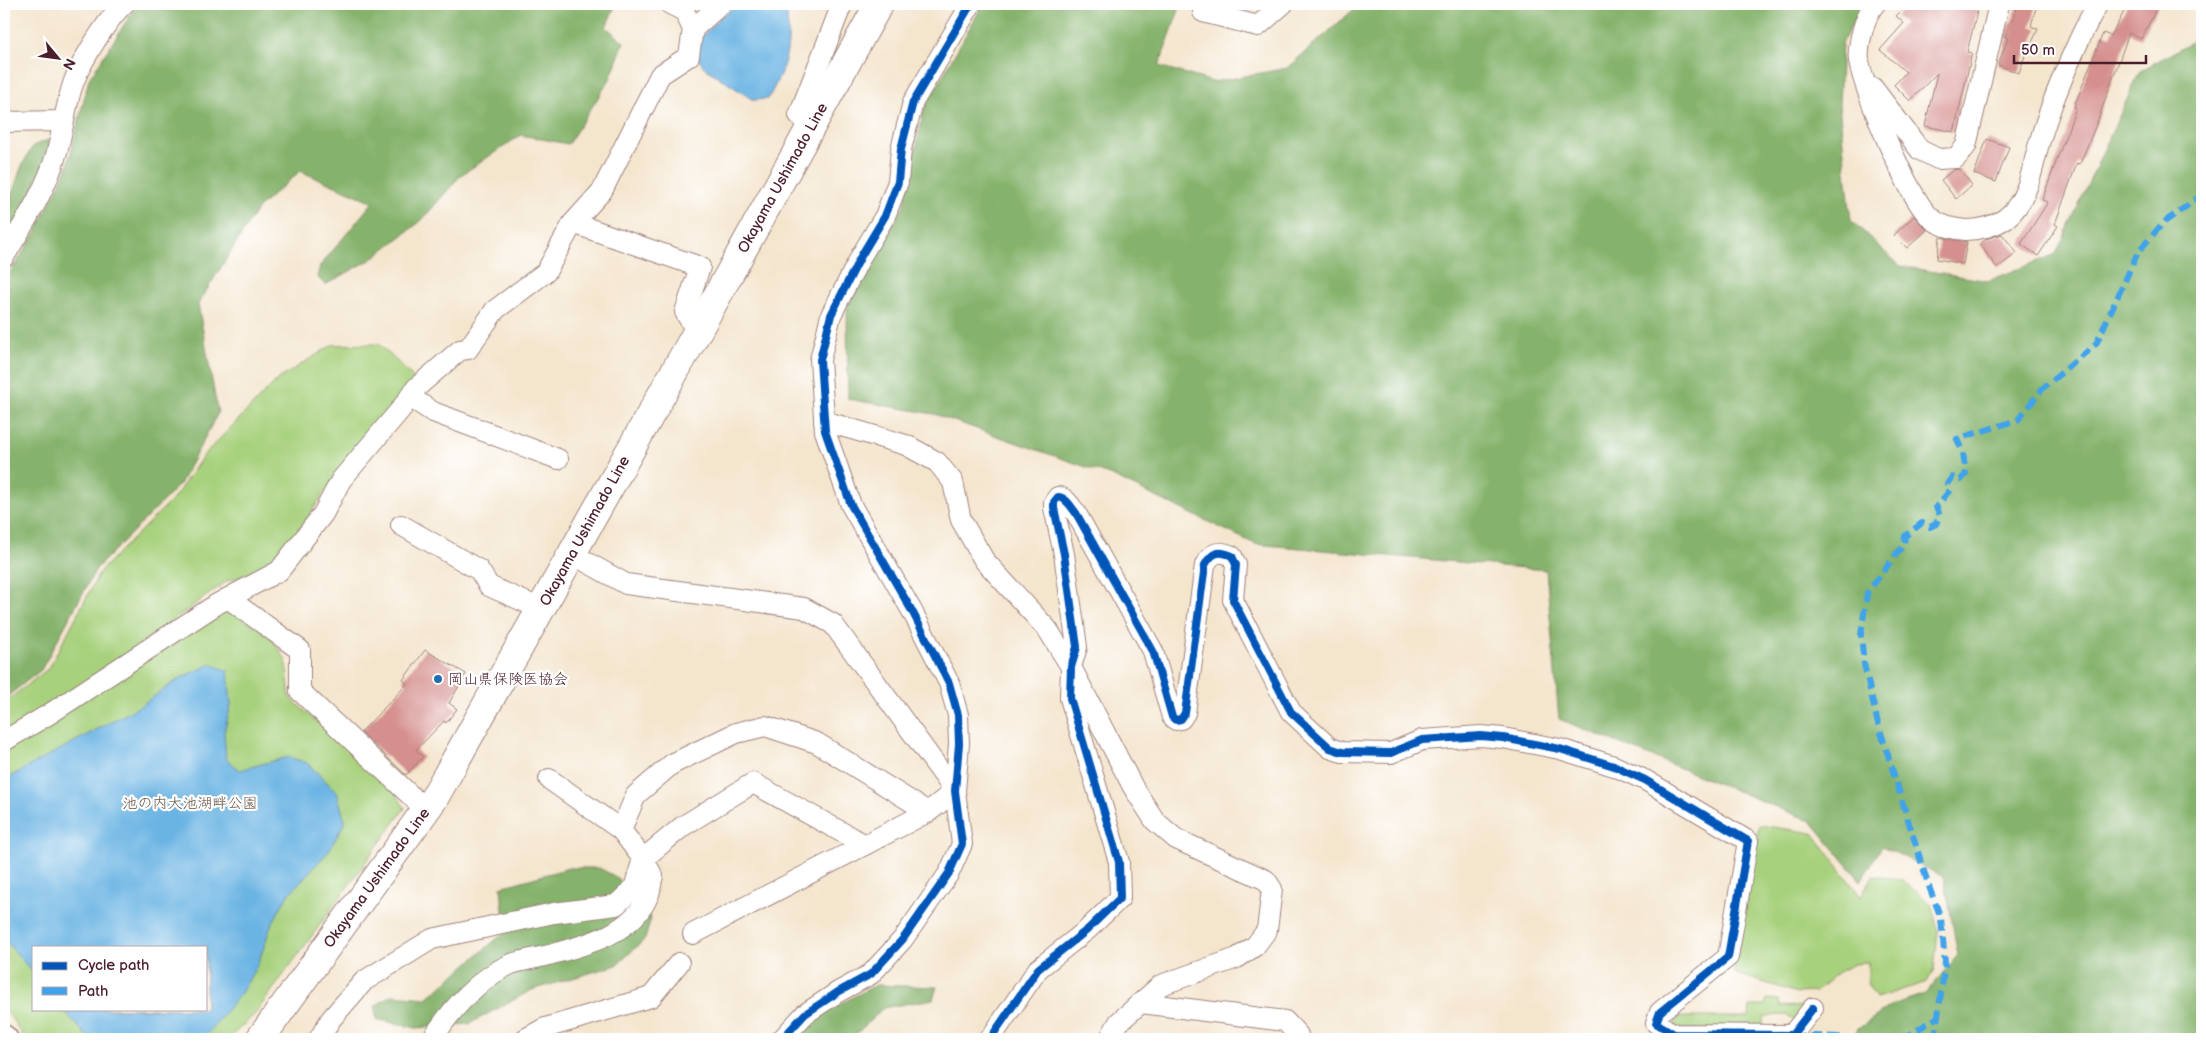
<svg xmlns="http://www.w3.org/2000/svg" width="2206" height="1043" viewBox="0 0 2206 1043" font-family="'Balsamiq Sans','Klee One',sans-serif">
  <rect width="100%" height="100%" fill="#fff"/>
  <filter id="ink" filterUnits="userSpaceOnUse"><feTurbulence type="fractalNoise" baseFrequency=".02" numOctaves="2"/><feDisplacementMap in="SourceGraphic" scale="10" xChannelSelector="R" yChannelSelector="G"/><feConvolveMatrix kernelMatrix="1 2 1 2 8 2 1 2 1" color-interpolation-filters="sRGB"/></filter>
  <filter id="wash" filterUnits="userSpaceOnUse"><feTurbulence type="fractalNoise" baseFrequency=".0096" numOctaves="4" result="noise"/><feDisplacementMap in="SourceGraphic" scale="20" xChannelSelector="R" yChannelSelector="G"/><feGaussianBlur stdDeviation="1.12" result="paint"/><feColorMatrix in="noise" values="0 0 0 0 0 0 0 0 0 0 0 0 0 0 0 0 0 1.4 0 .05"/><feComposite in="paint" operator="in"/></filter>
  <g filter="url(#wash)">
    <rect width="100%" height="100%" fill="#f4e5cd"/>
    <g fill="#a7d17d" stroke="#787854" fill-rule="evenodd">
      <path d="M379,344L416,380L340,470L274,566L227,581L93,678L4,734V703L49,668L101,570L174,498L204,455L277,380L332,345Z"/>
      <path d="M224,608L268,633L286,660L290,698L393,789L405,808L255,1014L228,1039H25L4,1007V746ZM34,947H206V1009H34Z"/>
      <path d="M1759,825L1813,833L1861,897L1873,876L1901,879L1931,904L1938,930L1934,970L1927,982L1876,998L1868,985V963L1854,964L1840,971L1815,992L1797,993L1734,973Z"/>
      <path d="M1767,999L1779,1000L1780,1006L1807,1007L1795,1021L1787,1015L1764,1016L1762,1029H1675V1017H1749L1750,1006H1765Z"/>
    </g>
    <g fill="#85b36c" stroke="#68694c">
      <path d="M141,4H616L606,27L624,42L610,79L568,144L521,135L461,175L421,221L370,260L325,285L317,277L320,266L373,202L300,171L258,208L198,304L218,413L180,484L96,569L41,670L4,699V282L36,232L67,168L89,79L133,11Z"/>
      <path d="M983,4H1181L1159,66L1213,82L1287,68L1360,4H1863L1842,43L1839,105L1851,220L1900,266L1988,281L2056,254L2140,71L2202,36V1039H1853L1858,1029L1892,1005L1925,994L1958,955L1944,877L1882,846L1861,881L1811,821L1559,719L1546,570L1255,544L1112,476L934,414L848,399L847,307L904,205L924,109Z"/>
      <path d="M50,139L48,156L16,224L4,221V196L11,197L22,165L33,146Z"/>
      <path d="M569,868H599L618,878L651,918L645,939L617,965L532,990L469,1024L416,1028L376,1019L375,1006L392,995L427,998L505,932L501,887Z"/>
      <path d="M876,985L937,987L933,999L883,1008L851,1039H793L811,1019Z"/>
    </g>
    <g fill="#6ab4e3" stroke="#5a6a87">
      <path d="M739,4H785C792,44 788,63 768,99L753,100L705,68L695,55L696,43L720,17Z"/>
      <path d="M211,664L228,671L231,705L224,732L226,758L239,770L289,757L307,763L337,792L345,822L328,852L287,896L271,926L258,964L241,993L203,1039H89L63,1009H206V947H34V974L4,939V780L140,706L179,679Z"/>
    </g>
    <g id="blocks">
      <g fill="#d5908e">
        <path d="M1908,4H1979L1967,52L1972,53L1954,132L1925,126L1937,73L1910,101L1894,85L1906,72L1880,50L1904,23L1896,16Z"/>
        <path d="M2019,4H2037L2031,26L2038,29L2030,47H2028L2019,73L1998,65L2008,38L2005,37Z"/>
        <path d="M2128,4H2159L2141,39L2129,33L2099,117L2080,164L2077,163L2055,224L2058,226L2038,256L2021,244L2048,202L2042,200L2076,108L2074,107L2103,33L2111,36Z"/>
        <path d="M1987,139L2009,147L1996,182L1974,174Z"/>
        <path d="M1959,169L1972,185L1956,199L1941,180L1953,170Z"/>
        <path d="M1914,216L1927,230L1907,248L1894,235Z"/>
        <path d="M2002,234L2017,253L1997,268L1980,244L1986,239Z"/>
        <path d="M1940,237L1967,242L1963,264L1937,259Z"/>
        <path d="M425,650L466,674L449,703L457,709L446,723L444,721L416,750L423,757L406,775L361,732L407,684L403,680Z"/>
      </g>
    </g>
  </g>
  <g filter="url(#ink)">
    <use href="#blocks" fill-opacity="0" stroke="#9f827c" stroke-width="1"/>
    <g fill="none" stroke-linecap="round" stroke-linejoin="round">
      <g stroke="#9f827c" stroke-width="22">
        <g id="minor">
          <path d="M670,4L684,11L693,29L721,4"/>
          <path d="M1206,4L1203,12L1258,26L1283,4"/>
          <path d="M1875,4C1865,14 1857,46 1859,61C1864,91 1909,200 1931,218C1940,226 1955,229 1966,230C1979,230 1995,226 2006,218C2027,202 2032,171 2038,147C2049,109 2065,70 2082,34C2087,24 2092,13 2098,4"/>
          <path d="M1873,88L1920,150L1938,159L1956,158L1966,146L1999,4"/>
          <path d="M4,122L63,121"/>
          <path d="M813,124L799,115L842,4"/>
          <path d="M573,223L602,191L660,75L689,56L693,29"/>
          <path d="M4,257C23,225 46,190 56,155C63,132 65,107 73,84C80,63 108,18 124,4"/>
          <path d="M410,397L433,412L558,459"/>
          <path d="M824,421L906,445L937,462L953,482L961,520L984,560L1048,630L1071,667L1133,787L1155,821L1176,839L1266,880L1272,889L1267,930L1255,946L1237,958L1161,985L1119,1022L1109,1039"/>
          <path d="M401,525L479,570L489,586L541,609"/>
          <path d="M572,554L626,584L804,608L833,624L955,791"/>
          <path d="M229,599L300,650V691L426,810"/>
          <path d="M4,741L51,713L217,604L279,571L323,514L341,480L401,409L417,387L460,350L468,349L495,310L546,272L573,223L700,267L685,312L697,332"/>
          <path d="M549,779L621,830"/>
          <path d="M693,934L928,812"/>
          <path d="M1141,1003L1285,1021L1298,1035L1297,1039"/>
          <path d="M319,1039L331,1019L364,981L432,939L554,913L616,905L634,888L643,859L621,830L636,795L672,764L736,733L765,726L817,743L928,812L955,791"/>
          <path d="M432,1039C452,1009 477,979 511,964C520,961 531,959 541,957C580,946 632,937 649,894C651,889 651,882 653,876L643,859L683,826L753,783L865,845"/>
          <path d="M525,1039L545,1028L651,997L679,963"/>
          <path d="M782,1039L805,1014L838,992L871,974L903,939L949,873L962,844L955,791L959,744L958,715L949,683L912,611L851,505L825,431L820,360L831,315L861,256L885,216L898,182L901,149L913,102L971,4"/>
          <path d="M990,1039L1038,969L1087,930L1120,898L1119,862L1070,698L1071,667L1077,647L1064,554L1054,508V502L1058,497C1066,497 1071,507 1076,513L1153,651L1172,717L1176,720L1181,719L1185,713L1205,565C1212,552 1219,550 1232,556L1236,565L1233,600L1291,712L1330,748L1342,752L1391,753L1422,740L1481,736L1503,738L1560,749L1614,766L1645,780L1748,841L1728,957L1660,1012L1656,1023L1674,1034L1792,1035L1813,1008"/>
        </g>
      </g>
      <g stroke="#9f827c" stroke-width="28">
        <path id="tertiary" d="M4,1038L5,1039"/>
      </g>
      <g stroke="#9f827c" stroke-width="30">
        <path id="primary" d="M260,1039L433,800L697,332L879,4"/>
      </g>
      <use href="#minor" stroke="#fff" stroke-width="20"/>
      <use href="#tertiary" stroke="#fff" stroke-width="25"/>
      <use href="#primary" stroke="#fff" stroke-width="28"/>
      <g stroke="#40a2eb" stroke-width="6" stroke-dasharray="12 6" stroke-linecap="butt">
        <path d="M1792,1035L1839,1037L1844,1039"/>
        <path d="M1902,1039L1938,1017"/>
        <path d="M1935,1039L1945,962L1941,918L1928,884L1877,720L1864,664L1861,635L1867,593L1904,544L1905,536L1922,523L1930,527L1936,524L1940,515L1936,507L1950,490L1947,484L1952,477L1961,480L1966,474L1963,453L1957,439L2018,420L2043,388L2096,344L2138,252L2163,223L2202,195"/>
      </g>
      <g stroke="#fff" stroke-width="11">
        <g id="cycleway">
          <path d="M782,1039L805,1014L838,992L871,974L903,939L949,873L962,844L955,791L959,744L958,715L949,683L912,611L851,505L825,431L820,360L831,315L861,256L885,216L898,182L901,149L913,102L971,4"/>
          <path d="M990,1039L1038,969L1087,930L1120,898L1119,862L1070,698L1071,667L1077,647L1064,554L1054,508V502L1058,497C1066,497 1071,507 1076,513L1153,651L1172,717L1176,720L1181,719L1185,713L1205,565C1212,552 1219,550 1232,556L1236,565L1233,600L1291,712L1330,748L1342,752L1391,753L1422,740L1481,736L1503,738L1560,749L1614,766L1645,780L1748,841L1728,957L1660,1012L1656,1023L1674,1034L1792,1035L1813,1008"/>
        </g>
      </g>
      <use href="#cycleway" stroke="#0057b8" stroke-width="8"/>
    </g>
  </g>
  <circle fill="#1f6fb2" stroke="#fff" stroke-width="2" cx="438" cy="679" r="5"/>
  <g text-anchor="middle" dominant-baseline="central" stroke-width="4.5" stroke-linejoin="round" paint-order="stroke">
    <g font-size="15" fill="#4a1f2b" stroke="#fff">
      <text transform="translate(783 178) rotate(-61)">Okayama Ushimado Line</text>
      <text transform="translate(585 531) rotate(-61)">Okayama Ushimado Line</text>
      <text transform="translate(377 878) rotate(-54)">Okayama Ushimado Line</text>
    </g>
    <g font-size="15" fill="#4a1f2b" stroke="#fff" text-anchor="start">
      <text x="448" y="679">岡山県保険医協会</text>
    </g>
    <g font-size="15" fill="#665444" stroke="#fff">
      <text x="190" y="803">池の内大池湖畔公園</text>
    </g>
  </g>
  <rect width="2206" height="1043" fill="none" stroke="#fff" stroke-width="20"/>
  <rect x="32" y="946" width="175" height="65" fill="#ffffff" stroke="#b7a5aa"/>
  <rect x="42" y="962" width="25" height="8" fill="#0057b8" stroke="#b7a5aa"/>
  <text x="78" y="970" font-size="15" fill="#4a1f2b">Cycle path</text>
  <rect x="42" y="987" width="25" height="8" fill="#40a2eb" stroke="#b7a5aa"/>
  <text x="78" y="996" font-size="15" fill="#4a1f2b">Path</text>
  <g transform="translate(58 58) rotate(119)" stroke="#ffffff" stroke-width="4" paint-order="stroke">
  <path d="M0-4L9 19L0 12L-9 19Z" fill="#4a1f2b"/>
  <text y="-8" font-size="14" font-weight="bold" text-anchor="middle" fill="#4a1f2b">N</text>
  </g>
  <path d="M2014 55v8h132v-8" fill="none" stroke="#4a1f2b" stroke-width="2.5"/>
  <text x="2021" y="55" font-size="15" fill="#4a1f2b" stroke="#ffffff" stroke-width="4" paint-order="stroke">50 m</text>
</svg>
